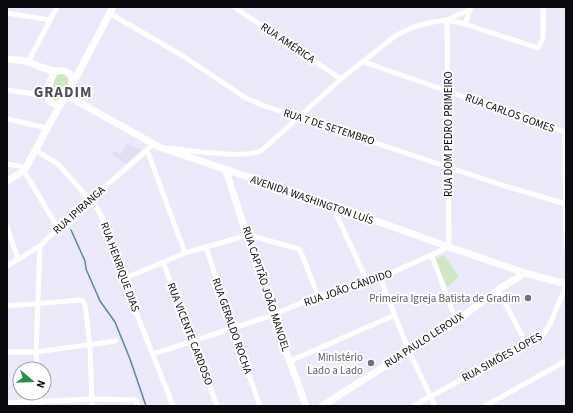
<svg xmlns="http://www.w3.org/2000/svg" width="573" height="413" viewBox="0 0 573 413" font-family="'Source Sans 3',sans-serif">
  <rect width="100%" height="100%" fill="#eceafa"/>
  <path fill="#e1dff6" d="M127,143L141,150L126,164L112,154L114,151L121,154Z"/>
  <g fill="#cfe8c1">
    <path d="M56,74H63L70,81L64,94L56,104L48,93Z"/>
    <path d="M444,255L459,277L447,287L435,259Z"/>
  </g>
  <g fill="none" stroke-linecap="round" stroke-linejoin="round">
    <path stroke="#57879b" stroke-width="1.5" d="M71,230L85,261L86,269L100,301L115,322L130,359L146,406"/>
    <g stroke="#fff" stroke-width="5">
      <path d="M234,7L341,79"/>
      <path d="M7,13L50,20"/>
      <path d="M109,13L183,56L246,98L262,105L508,187L566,204"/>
      <path d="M465,24L538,48L543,38V7"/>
      <path d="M28,62L57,7"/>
      <path d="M364,62L565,132L566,247"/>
      <path d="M7,90L48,96"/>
      <path d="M7,119L47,128"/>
      <path d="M154,144L147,150L185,253"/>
      <path d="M168,148C190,150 242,159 261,151L341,79L395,36L413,27L433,22L447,20L465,24L471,7"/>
      <path d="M35,150L58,164L97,208L102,217L123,279L173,406"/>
      <path d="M7,164L24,167"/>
      <path d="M24,171L58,228"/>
      <path d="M332,205L367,281"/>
      <path d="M7,227L18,259"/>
      <path d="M206,247L232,328L260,406"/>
      <path d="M432,256L456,321"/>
      <path d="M163,262L217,406"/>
      <path d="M7,266L40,246L58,228L147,150"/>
      <path d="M380,278L409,351L435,406"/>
      <path d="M123,279L185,253L248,235L299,249L303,257L318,296"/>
      <path d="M498,290L526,343"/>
      <path d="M7,306L80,300L83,301L85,305L90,345L92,406"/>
      <path d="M7,352H36L116,341"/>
      <path d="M153,354L273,315L318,296L380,278L449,247L447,20L469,10"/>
      <path d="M290,361L395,315"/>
      <path d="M37,369L36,352L40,246"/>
      <path d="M39,393V406"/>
      <path d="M7,403L92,399L134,400L137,401L138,406"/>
      <path d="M413,406L543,335L549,326L566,286"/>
      <path d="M485,406L566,361"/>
    </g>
    <g stroke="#fff" stroke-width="7">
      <path d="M7,59C14,60 22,60 29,62C37,65 47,71 56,71C62,71 65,69 70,74C77,80 65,103 57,104C53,105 51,102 49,101C46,90 50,80 55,71"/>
      <path d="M74,81L113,7"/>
      <path d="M66,95L159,147L332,205L449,247L525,273L566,284"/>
      <path d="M226,171L273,315L306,406"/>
      <path d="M7,181L24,171L61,103"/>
      <path d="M322,406L456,321L498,290L525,273"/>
    </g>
  </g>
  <g fill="#6b7280" stroke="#fff" stroke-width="1.5">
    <circle cx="528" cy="298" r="4"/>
    <circle cx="371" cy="363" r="4"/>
  </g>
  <g text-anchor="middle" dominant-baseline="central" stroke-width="4" stroke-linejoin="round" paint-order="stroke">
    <g font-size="11" fill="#0b0a0f" stroke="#fff">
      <text transform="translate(288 43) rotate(34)">RUA AMÉRICA</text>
      <text transform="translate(510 113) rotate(20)">RUA CARLOS GOMES</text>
      <text transform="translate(329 127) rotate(18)">RUA 7 DE SETEMBRO</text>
      <text transform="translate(448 134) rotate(-90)">RUA DOM PEDRO PRIMEIRO</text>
      <text transform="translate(312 200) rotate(19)">AVENIDA WASHINGTON LUÍS</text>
      <text transform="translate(79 210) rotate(-42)">RUA IPIRANGA</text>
      <text transform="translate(120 267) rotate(70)">RUA HENRIQUE DIAS</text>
      <text transform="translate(348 288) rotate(-19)">RUA JOÃO CÂNDIDO</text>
      <text transform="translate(266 289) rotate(72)">RUA CAPITÃO JOÃO MANOEL</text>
      <text transform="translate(232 326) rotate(71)">RUA GERALDO ROCHA</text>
      <text transform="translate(190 334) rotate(69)">RUA VICENTE CARDOSO</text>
      <text transform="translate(424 340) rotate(-33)">RUA PAULO LEROUX</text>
      <text transform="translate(502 357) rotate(-29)">RUA SIMÕES LOPES</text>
    </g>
    <g font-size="11" fill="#5b616d" stroke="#fff" text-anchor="end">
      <text x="520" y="298">Primeira Igreja Batista de Gradim</text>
      <text x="363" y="357">Ministério<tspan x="363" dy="13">Lado a Lado</tspan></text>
    </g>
    <g font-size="15" font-weight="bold" letter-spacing="1" fill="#4e4d5a" stroke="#fff">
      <text x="63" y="92">GRADIM</text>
    </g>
  </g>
  <rect width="573" height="413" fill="none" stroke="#0b0a0f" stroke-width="16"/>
  <g transform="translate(32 381) rotate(109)"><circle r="19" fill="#ffffff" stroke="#9d9d9f"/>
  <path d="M0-3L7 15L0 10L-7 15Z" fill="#2d8e41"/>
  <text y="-6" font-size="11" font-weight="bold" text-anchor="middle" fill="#0b0a0f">N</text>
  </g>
</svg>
